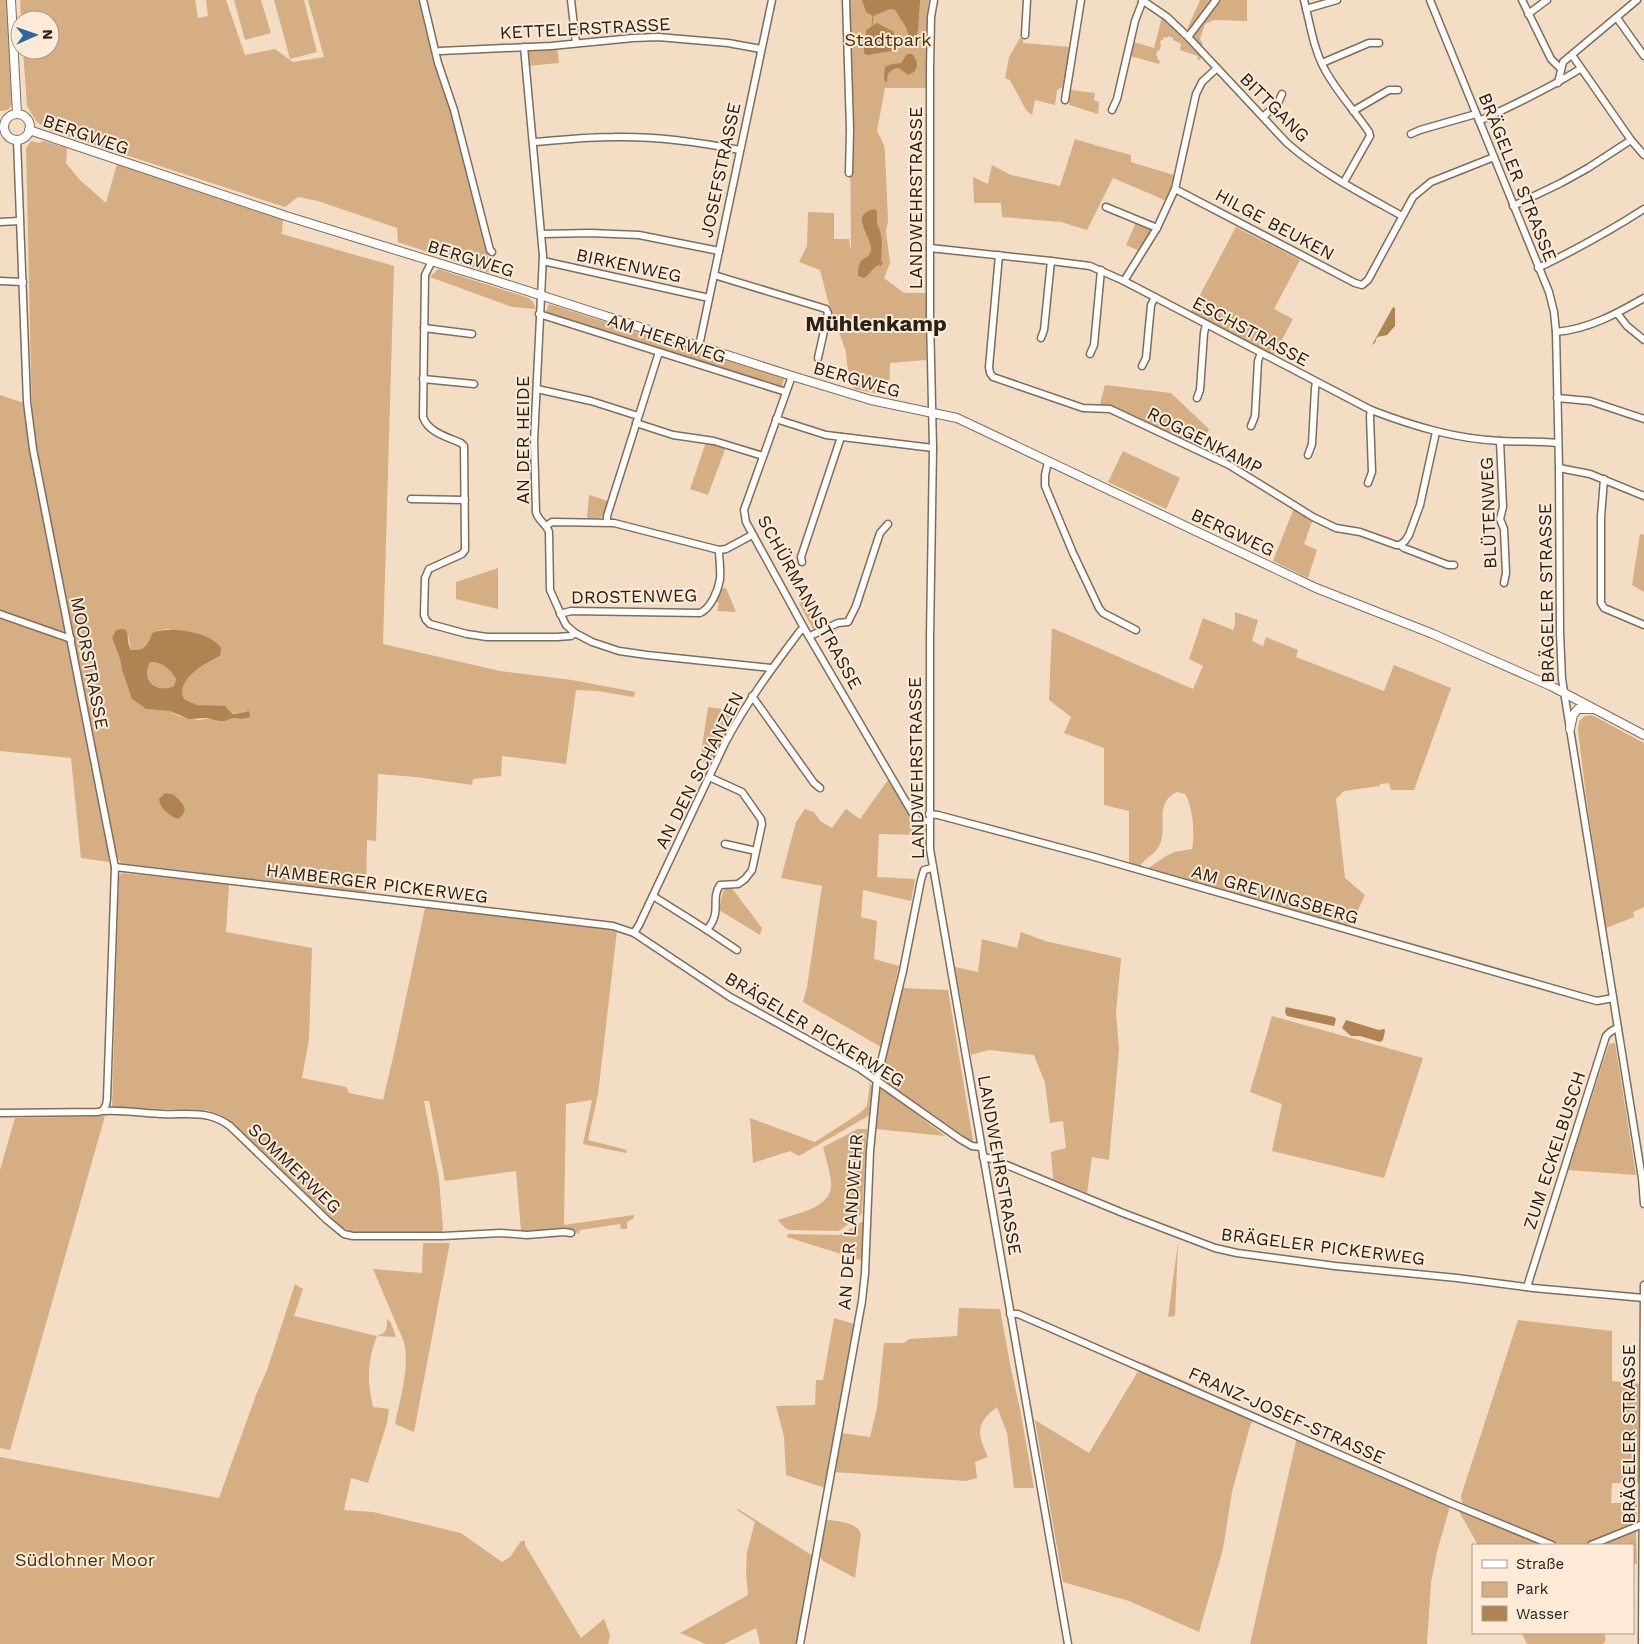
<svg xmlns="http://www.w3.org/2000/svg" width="1644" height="1644" font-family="'Work Sans',sans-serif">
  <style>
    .green { fill: #d5ae84; fill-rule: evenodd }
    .water { fill: #af8452; fill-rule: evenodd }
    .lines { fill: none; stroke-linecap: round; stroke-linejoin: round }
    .stream { stroke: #af8452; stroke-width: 1 }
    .minor-casing { stroke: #816d57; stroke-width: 9 }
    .major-casing { stroke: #816d57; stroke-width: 10 }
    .minor { stroke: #fff; stroke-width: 6 }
    .major { stroke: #fff; stroke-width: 8 }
    .labels { text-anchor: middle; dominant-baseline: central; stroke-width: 4; stroke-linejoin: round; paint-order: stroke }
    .street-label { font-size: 18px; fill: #292118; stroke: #feebd7 }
    .park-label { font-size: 18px; fill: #4d2e04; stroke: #feebd7 }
    .district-label { font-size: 22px; font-weight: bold; fill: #292118; stroke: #feebd7 }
  </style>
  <rect width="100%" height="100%" fill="#f4ddc5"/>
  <g class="green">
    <path d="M0 0H7L12 104 8 110 0 111Z"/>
    <path d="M20 0H195L198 18 208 16 206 0H226L245 55 275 49 293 62 324 57 308 0H419L438 71 453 113 486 241 490 273 398 242 397 228 318 201 298 197 285 207 46 129 36 121 27 106 23 50H50V20H21Z"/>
    <path d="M234 0H261L271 33 245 40Z"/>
    <path d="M274 0H304L317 52 290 59Z"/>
    <path d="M849 0H929L927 17 926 88H885L877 131 884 145 885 152 888 221 886 231 890 263 884 278 904 293H926V360L890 363 889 396 854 389 847 365 846 352 828 301 820 270 799 262 807 246 808 212 834 213V239H849L851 251Z"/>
    <path d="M1200 0H1247V21L1214 20 1205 24 1200 39 1203 44 1199 49 1188 37V27Z"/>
    <path d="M1162 17 1201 57 1200 60 1197 59 1198 56 1180 50 1181 44 1173 40V38L1168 36 1167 38 1164 37 1163 40H1161L1160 44 1161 45 1159 51H1157L1156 56 1158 57 1157 59 1160 61 1159 64 1130 56 1134 42 1154 48Z"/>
    <path d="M1020 38H1023V43L1071 47 1065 86 1057 90 1055 105 1035 100 1032 115 1026 110 1010 80 1005 78 1009 57Z"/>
    <path d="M557 45 559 63 526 66 524 47Z"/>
    <path d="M1071 90 1095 93 1094 100 1099 102 1098 114 1069 105Z"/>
    <path d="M1075 139 1098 146 1131 155V162L1177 176 1169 202 1113 178 1087 230 1061 222 1002 217 1001 203H974L973 177 988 184 992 165 1011 175 1060 186Z"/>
    <path d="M31 141 39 143 43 141 67 148 66 163 80 180 106 203 117 164 283 217 282 234 394 266 383 644 500 671 572 680 636 692 633 697 598 691 576 690 566 764 502 756 501 776 473 779 472 785 416 777 378 774 376 841 367 840 366 893 121 863 116 855 36 449 32 419 26 148ZM167 629C185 632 198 633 215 641L220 656C205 665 175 678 184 699L197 705 228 708C232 715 239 716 245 711L241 719 233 718 225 721H219L212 718 199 720 179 716 170 711 146 709 132 699 122 670 120 659 112 638 128 635 131 650C146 651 151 641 159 630ZM165 793 173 794C183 803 187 804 181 817L160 799Z"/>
    <path d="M1136 222 1150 229 1151 233 1139 251 1126 245Z"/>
    <path d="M1236 227 1300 260 1274 309 1293 319 1274 355 1191 312Z"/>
    <path d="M438 269 529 298 533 302 536 309 512 307 430 277Z"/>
    <path d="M549 304 784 378 782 387 546 312Z"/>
    <path d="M1105 385 1171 393 1209 429 1199 451 1110 409 1099 408Z"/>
    <path d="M0 395 24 403 30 450 110 856 109 862 81 858 71 758 0 751Z"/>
    <path d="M706 442 726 447 708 495 690 489Z"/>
    <path d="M1123 451 1180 478 1166 509 1108 482Z"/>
    <path d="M589 495 608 501 603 516 599 518H587Z"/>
    <path d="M1294 508 1313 519 1304 544 1317 550 1308 578 1273 561Z"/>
    <path d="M1640 534 1644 535V592L1632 585Z"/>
    <path d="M498 568V609L456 599V582Z"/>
    <path d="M726 588 736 612 717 611 719 603 716 602 721 589Z"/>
    <path d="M813 596 828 624 814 631 799 603Z"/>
    <path d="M1235 612 1258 620 1252 641 1263 646 1266 637 1298 650 1296 657 1384 691 1394 665 1451 688 1414 790H1391L1389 783 1380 784V786L1344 791 1336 799 1345 878 1365 895 1350 927 1147 869 1166 856 1175 852 1192 849C1195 834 1193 806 1185 794L1177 792C1153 804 1168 826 1160 844 1156 855 1144 857 1140 867L1129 863V811L1104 805V748L1064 733 1071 717 1049 700 1052 628 1193 689 1203 666 1189 659 1203 618 1233 630 1235 625Z"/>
    <path d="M150 662C162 661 171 670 176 679L174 686C155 694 141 680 150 662Z"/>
    <path d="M708 707 736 711 710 767 700 760Z"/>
    <path d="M1592 715 1644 743V907L1633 912 1634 917 1606 928 1586 796 1578 730 1579 721 1585 716Z"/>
    <path d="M888 780 921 835 879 834 877 877 915 879 911 901 863 890 861 917 877 921 874 959 899 966 881 1047 803 1002 807 987 822 886 781 878 796 822 805 809 814 812 820 821 832 828 846 809 860 819Z"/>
    <path d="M122 873 229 884 226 932 312 948 309 1039 302 1078 346 1087 349 1093 383 1100 395 1049 425 908 488 913 617 931 598 1094 588 1140 627 1150 626 1153 583 1144 592 1100 566 1104 564 1225 634 1215V1218L627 1222V1229H621L620 1224 580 1230 579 1234 569 1229 542 1231H521L516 1171 445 1181 429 1101H424L439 1179 443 1228 442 1232H358L350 1231 340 1226 223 1116 207 1110 112 1108 119 876Z"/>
    <path d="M727 887H731L762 928 760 935 719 910 723 892Z"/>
    <path d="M1021 932 1045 941 1121 958 1116 1013 1119 1049 1109 1160 1092 1157 1087 1193 1053 1179 1051 1152 1066 1148 1063 1121 1050 1123 1045 1083 1034 1055 989 1050 971 1055 955 967 978 972 982 939 1017 948Z"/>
    <path d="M901 988 948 990 973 1140H970L883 1080 881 1073Z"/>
    <path d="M1272 1016 1423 1058 1384 1178 1272 1151 1282 1104 1250 1092Z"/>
    <path d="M1615 1043 1636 1175 1568 1170 1609 1044Z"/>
    <path d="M870 1083 873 1087 872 1110 870 1115 799 1156 790 1151 753 1163 750 1118 815 1142 860 1113 867 1106Z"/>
    <path d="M884 1089 945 1136 875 1129 879 1090Z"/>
    <path d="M105 1116 10 1450 0 1448V1170L15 1118Z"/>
    <path d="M858 1129H867L862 1214 839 1231 790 1230 785 1228 778 1220C797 1213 834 1208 831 1182 830 1171 826 1159 823 1147Z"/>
    <path d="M865 1220 863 1261 787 1237 788 1234 840 1235Z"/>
    <path d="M451 1242H450L414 1432 395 1424C400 1398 410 1369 404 1342L373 1269 422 1273 423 1243Z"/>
    <path d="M1178 1242 1175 1316 1168 1317Z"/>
    <path d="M295 1284 303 1289 294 1316 377 1336C387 1333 387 1329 387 1319L391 1323 396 1337 377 1336C367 1362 367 1380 373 1407L389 1409 387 1423 368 1483 351 1478 344 1510 373 1512 461 1533 502 1562 510 1557 521 1541H525V1545L581 1638 604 1619 610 1635 608 1644H0V1457L219 1498 256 1395 267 1370Z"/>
    <path d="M959 1308 1000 1309 1011 1369 1020 1409 1034 1488H1014L1007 1433 997 1407C975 1424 977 1433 988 1457L975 1462 977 1478 966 1481 834 1472 841 1433 870 1437 877 1408 884 1343H904L909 1339 957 1336Z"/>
    <path d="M834 1318 854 1324 825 1488 786 1475 784 1437 776 1406 815 1405 816 1380H823Z"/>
    <path d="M1518 1320 1612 1331V1381L1640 1384 1639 1483H1612L1611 1503H1637V1522L1583 1545H1562L1462 1503 1461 1496Z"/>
    <path d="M1143 1363 1189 1383 1255 1416 1250 1426 1232 1492 1223 1549 1199 1632 1129 1601 1063 1582 1035 1420 1089 1453Z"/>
    <path d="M1297 1437 1450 1506 1437 1552 1431 1583 1427 1644H1250Z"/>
    <path d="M1457 1508 1544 1545H1478Z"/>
    <path d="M738 1509 813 1556 797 1644H760L756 1628 724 1644H706L680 1633 748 1595 746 1572 747 1552 755 1522 737 1510Z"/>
    <path d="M825 1519C837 1522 856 1521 861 1534L855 1578 823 1561 819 1555Z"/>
    <path d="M1636 1531 1637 1564H1633V1545H1599Z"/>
    <path d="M1522 1633H1604L1606 1640 1603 1644H1527Z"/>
  </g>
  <g class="water">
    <path d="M862 0H920L918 31 915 40 913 41 909 38 906 27 895 10 890 9 873 16 866 12Z"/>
    <path d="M877 23 894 32 891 51 867 55 864 53C863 45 867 38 866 30Z"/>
    <path d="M907 54H912C919 61 919 72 908 75L899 68C890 69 887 73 887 82H885L884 78 885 67 892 64 901 63Z"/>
    <path d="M874 209 877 211V224L880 230 882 241 881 261 883 263 881 266 879 265C872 268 870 274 864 278L858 276C858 271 858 264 862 260 866 257 871 256 871 249 872 236 848 215 874 209Z"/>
    <path d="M1393 307 1395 308V326L1387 335 1377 337 1375 343 1372 345Z"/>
    <path d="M121 629 126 630C129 637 127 644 131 650 144 651 149 645 152 633 168 625 212 632 221 648L220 656C205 664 175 679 184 699L197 705 225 706 233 714H237L249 711 250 717 241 719 233 718 225 721H219L207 718 189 719 170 711 146 709 132 699 122 670 120 659 112 638 116 630ZM150 662C162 661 171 670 176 679L174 686C155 694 141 680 150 662Z"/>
    <path d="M165 793 173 794C182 802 191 810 178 819 170 816 159 808 159 799Z"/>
    <path d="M1286 1007 1334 1017 1336 1019 1334 1026 1287 1016 1285 1012Z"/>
    <path d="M1346 1020 1379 1030 1384 1029 1385 1031 1383 1040 1380 1042 1360 1036H1351L1342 1028Z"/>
  </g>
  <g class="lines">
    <path class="stream" d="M872 25 873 16"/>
    <defs>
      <g id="minor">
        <path d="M423 0 438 63 454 110 490 250 492 252"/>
        <path d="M571 0 576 43"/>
        <path d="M846 0 850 129 849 173"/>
        <path d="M934 0 931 17 930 69V317L933 448 930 638V849L1068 1644"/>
        <path d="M1142 0 1167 17 1188 37 1287 143C1321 173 1363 194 1402 216"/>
        <path d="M1304 0C1310 23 1313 47 1324 68 1336 91 1354 110 1369 132L1370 136 1344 182"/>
        <path d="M1430 0 1549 292 1554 312 1556 332 1559 468 1560 633 1562 679 1642 1178 1644 1204"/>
        <path d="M1522 0 1551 59 1561 69"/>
        <path d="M1306 9 1337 0"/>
        <path d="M1528 14 1547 0"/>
        <path d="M1617 18 1644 56"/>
        <path d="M1025 35 1027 0"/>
        <path d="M1188 37 1216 0"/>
        <path d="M524 47 543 256 534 441 536 512C538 521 546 523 549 532L550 590 563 619 566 625 575 633 592 642 619 651 647 655 771 668"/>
        <path d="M440 51 551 46 633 38 658 37 728 43 761 49"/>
        <path d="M1572 55 1631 140 1644 155"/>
        <path d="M1322 63 1369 43H1379"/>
        <path d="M1558 83 1563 62 1637 0"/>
        <path d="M1065 100 1081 0"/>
        <path d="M1112 110 1117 99 1135 21 1143 0"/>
        <path d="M1353 111 1389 90H1398"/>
        <path d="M1263 117 1278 103 1282 94"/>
        <path d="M1479 121C1514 105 1548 89 1580 69"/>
        <path d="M1411 134 1420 130 1476 114"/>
        <path d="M17 140 27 402 33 449 115 867 107 1099 106 1105 103 1110"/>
        <path d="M534 142C560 140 587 137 614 137 656 136 699 142 740 150"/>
        <path d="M1175 189 1355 283 1362 285 1368 280 1413 197 1431 182 1494 157"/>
        <path d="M1513 206 1561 183 1588 168 1631 140"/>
        <path d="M1106 207 1157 228"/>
        <path d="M0 222 20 221"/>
        <path d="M542 234 590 233 639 235 719 251"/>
        <path d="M930 248 1051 261 1090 266 1124 281 1371 410C1413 426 1455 439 1501 441 1520 442 1539 441 1558 443"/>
        <path d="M999 255 989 367 990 373 993 377 1083 408 1110 409 1229 465 1313 517 1336 528 1360 532 1396 545H1400L1405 541 1409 535 1420 505 1436 432"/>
        <path d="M432 261 425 275 423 417C428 432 447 437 461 443L464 446 465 546V550L462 554 429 569 425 578 424 615 426 620 430 624 467 634 487 637H557L571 636 575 633"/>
        <path d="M543 261 709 298"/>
        <path d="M1538 268C1575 250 1610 231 1644 209"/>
        <path d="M714 275 826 309 828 313 818 358"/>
        <path d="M0 281 23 282"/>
        <path d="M1124 281 1157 228 1175 189 1196 94 1202 82 1216 69"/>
        <path d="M1617 313 1627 326 1644 340"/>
        <path d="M539 314 786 392"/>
        <path d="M424 328 472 334"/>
        <path d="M1556 332C1589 329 1616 314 1644 298"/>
        <path d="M1041 338 1044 330 1051 261"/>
        <path d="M699 346 772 0"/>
        <path d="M1090 354 1094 345 1101 270"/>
        <path d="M1142 366 1146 358 1151 305 1155 297"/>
        <path d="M792 376 744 510 746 522 804 628 913 814 918 821H929"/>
        <path d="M423 379 474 384"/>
        <path d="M537 389 591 401 638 416"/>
        <path d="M1197 398 1200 390 1204 333 1206 325"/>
        <path d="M1557 398 1590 401 1644 419"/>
        <path d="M776 419 826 435 933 448"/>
        <path d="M636 423 673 435 714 441 763 456"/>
        <path d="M1251 426 1255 416 1258 361 1261 353"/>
        <path d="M1500 441 1503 507 1500 519 1504 529 1506 573 1504 583"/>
        <path d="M1308 455 1312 444 1315 389 1316 382"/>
        <path d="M1048 462 1045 475V486L1073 553 1099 608 1103 613 1136 630"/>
        <path d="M1559 468 1590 474 1644 496"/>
        <path d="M1604 479 1601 517V603L1604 608 1644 625"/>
        <path d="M1368 483 1372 472 1370 416 1371 410"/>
        <path d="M411 499 465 500"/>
        <path d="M607 522V516L659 352"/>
        <path d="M546 526 552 522 614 523 719 550 726 549 752 535"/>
        <path d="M1400 545 1404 548 1448 565H1454"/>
        <path d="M802 562 801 557 841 437"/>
        <path d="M0 614 71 639"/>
        <path d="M560 614 571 611 700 613C711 608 718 591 720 579 721 570 719 559 719 550"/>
        <path d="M810 636 838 623 848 622 856 606 880 533 888 524"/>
        <path d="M752 696 814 783 820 788"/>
        <path d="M929 814 938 815 1091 856 1586 998 1597 1001 1613 998"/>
        <path d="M725 844 756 851"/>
        <path d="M115 867 613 926 634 933 730 997 859 1068 960 1139 972 1146 981 1147"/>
        <path d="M653 896 707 930C711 925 714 920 715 914 717 904 713 895 720 885L738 884 745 879 752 870 762 824 761 819 742 792 709 777"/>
        <path d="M707 930 737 950"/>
        <path d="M634 933 639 925 725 743C746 703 773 667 800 631L804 628"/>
        <path d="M0 1113 98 1112C109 1108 148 1114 163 1114 178 1115 194 1112 209 1116 217 1118 223 1121 230 1126L327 1220 344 1234 353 1236H443L501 1233 527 1235 564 1232 571 1233"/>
        <path d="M983 1157 992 1159 1123 1213 1215 1248 1237 1253 1335 1266 1457 1278 1533 1288 1644 1298"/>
        <path d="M1527 1287 1606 1036 1610 1032 1617 1028"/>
        <path d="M1010 1314H1018L1455 1505 1552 1545"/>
        <path d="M1591 1545 1643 1524"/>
        <path d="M800 1644 862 1301 865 1273 870 1151 877 1079 903 971 921 880 924 870 932 868"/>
        <path d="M1642 1644 1644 1285"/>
      </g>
      <g id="major">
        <path d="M11 0 17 114"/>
        <circle cx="17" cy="127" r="13"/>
        <path d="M29 130 286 216 493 280 792 376 871 400 957 418 1316 588 1433 634 1551 686 1644 735"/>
        <path d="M1570 729 1573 715 1578 709H1594"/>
      </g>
    </defs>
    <use href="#minor" class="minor-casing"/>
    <use href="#major" class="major-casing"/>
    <use href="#minor" class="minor"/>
    <use href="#major" class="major"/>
  </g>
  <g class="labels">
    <g class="street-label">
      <text transform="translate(585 28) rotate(-3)">KETTELERSTRASSE</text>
      <text transform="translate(1275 107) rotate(45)">BITTGANG</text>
      <text transform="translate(86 134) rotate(19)">BERGWEG</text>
      <text transform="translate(720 170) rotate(-78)">JOSEFSTRASSE</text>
      <text transform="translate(1518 177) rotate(68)">BRÄGELER STRASSE</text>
      <text transform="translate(915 198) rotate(-90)">LANDWEHRSTRASSE</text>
      <text transform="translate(1275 224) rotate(28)">HILGE BEUKEN</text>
      <text transform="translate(471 258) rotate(17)">BERGWEG</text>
      <text transform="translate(629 265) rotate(12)">BIRKENWEG</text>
      <text transform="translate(1251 331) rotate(28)">ESCHSTRASSE</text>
      <text transform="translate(667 338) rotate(18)">AM HEERWEG</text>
      <text transform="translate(857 379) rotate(16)">BERGWEG</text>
      <text transform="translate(522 440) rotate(-90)">AN DER HEIDE</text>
      <text transform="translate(1205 440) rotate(27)">ROGGENKAMP</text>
      <text transform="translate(1488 513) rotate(-92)">BLÜTENWEG</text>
      <text transform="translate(1233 532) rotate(25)">BERGWEG</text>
      <text transform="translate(1546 593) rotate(-91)">BRÄGELER STRASSE</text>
      <text transform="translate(634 596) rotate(-1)">DROSTENWEG</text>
      <text transform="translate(810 602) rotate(61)">SCHÜRMANNSTRASSE</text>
      <text transform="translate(90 663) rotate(79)">MOORSTRASSE</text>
      <text transform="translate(916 768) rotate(-91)">LANDWEHRSTRASSE</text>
      <text transform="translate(699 770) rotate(-63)">AN DEN SCHANZEN</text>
      <text transform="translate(377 883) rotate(7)">HAMBERGER PICKERWEG</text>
      <text transform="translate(1275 894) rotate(16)">AM GREVINGSBERG</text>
      <text transform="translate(815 1029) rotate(31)">BRÄGELER PICKERWEG</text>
      <text transform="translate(1554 1150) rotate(-72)">ZUM ECKELBUSCH</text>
      <text transform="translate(1000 1165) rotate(80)">LANDWEHRSTRASSE</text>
      <text transform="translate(295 1168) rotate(44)">SOMMERWEG</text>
      <text transform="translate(850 1222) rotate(-86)">AN DER LANDWEHR</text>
      <text transform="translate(1323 1246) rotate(7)">BRÄGELER PICKERWEG</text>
      <text transform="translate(1287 1415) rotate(24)">FRANZ-JOSEF-STRASSE</text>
      <text transform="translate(1628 1434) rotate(-90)">BRÄGELER STRASSE</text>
    </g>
    <g class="park-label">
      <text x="888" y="39">Stadtpark</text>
      <text x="85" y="1559">Südlohner Moor</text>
    </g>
    <g class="district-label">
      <text x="876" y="323">Mühlenkamp</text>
    </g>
  </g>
  <rect x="1472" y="1544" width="162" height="90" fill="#feebd7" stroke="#a99a8b"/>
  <rect x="1482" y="1560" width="25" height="8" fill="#ffffff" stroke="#a99a8b"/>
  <text x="1516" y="1569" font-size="15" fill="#292118">Straße</text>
  <rect x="1482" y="1582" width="25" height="15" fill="#d5ae84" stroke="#a99a8b"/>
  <text x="1516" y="1594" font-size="15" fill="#292118">Park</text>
  <rect x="1482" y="1606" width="25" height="15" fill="#af8452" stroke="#a99a8b"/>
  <text x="1516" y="1619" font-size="15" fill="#292118">Wasser</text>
  <g transform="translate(35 35) rotate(88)"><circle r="24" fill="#feebd7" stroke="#a99a8b"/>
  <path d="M0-4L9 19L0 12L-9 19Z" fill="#2d69a1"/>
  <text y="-8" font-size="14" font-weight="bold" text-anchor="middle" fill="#292118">N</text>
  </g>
</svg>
